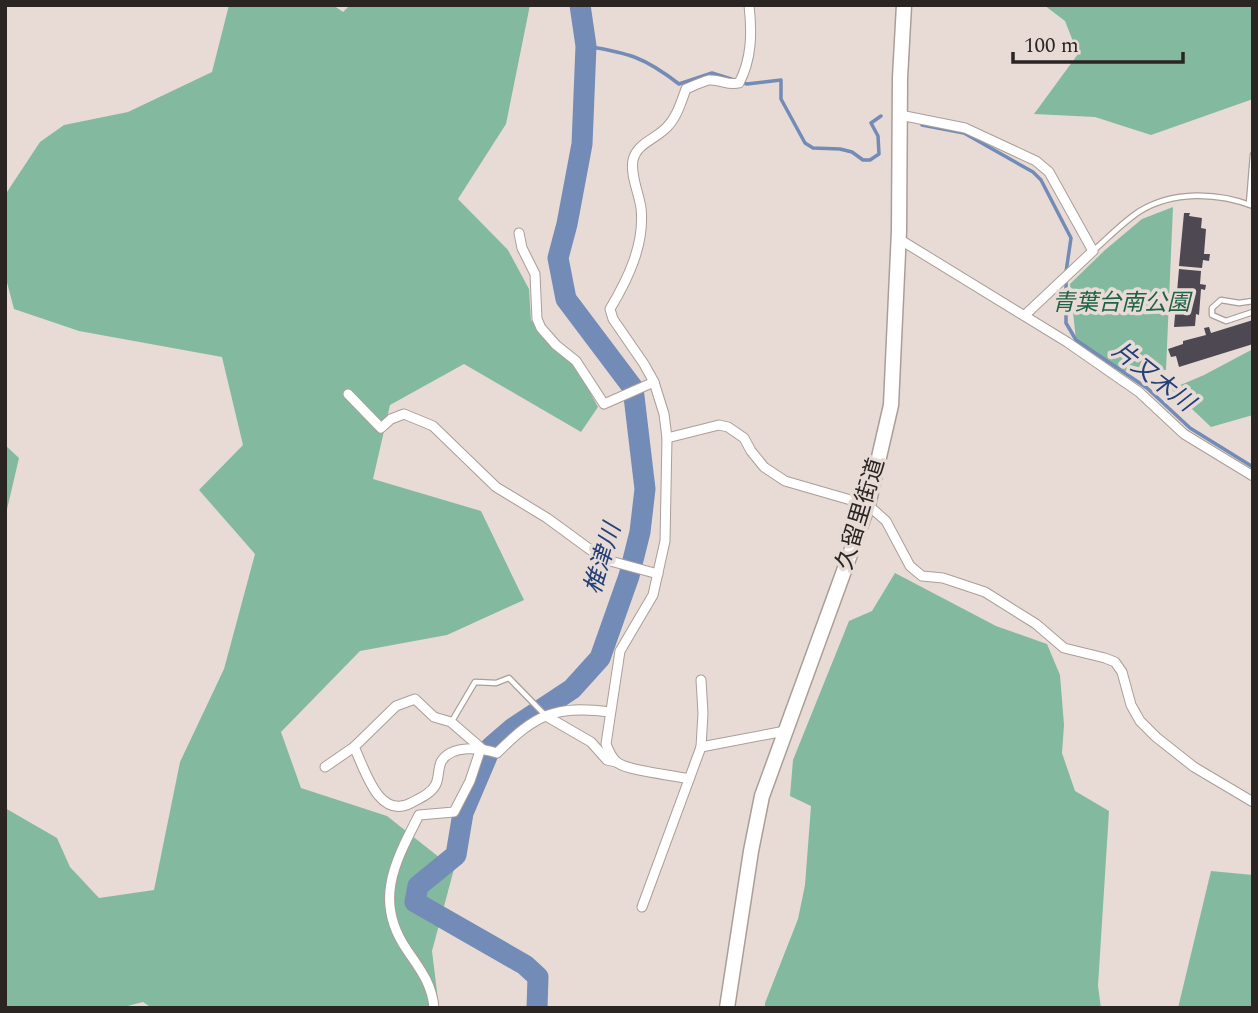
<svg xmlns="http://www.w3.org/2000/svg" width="1258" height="1013" font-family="Spectral,'Noto Sans JP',serif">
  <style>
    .green { fill: #83ba9f }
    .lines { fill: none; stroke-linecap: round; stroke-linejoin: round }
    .stream { stroke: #728bb7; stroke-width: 3.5 }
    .river { stroke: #728bb7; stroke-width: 21 }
    .building { fill: #4d4852 }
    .service-casing { stroke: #aa9e99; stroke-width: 7 }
    .minor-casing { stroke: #aa9e99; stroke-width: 11 }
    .primary-casing { stroke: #aa9e99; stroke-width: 17 }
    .service { stroke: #fff; stroke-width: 4.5 }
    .minor { stroke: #fff; stroke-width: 9 }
    .primary { stroke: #fff; stroke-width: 14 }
    .labels { text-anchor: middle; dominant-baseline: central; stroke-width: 7; stroke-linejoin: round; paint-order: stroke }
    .park-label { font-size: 23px; font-style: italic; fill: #1e6347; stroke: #e8dbd5 }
    .street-label { font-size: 23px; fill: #2a2523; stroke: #e8dbd5 }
    .water-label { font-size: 24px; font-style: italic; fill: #224078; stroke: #e8dbd5 }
  </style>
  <rect width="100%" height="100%" fill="#e8dbd5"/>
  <g class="green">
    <path d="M229 5H333L343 12 350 5H530L506 124 458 199 508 250 529 289 531 320 552 347 577 368 598 407 581 432 464 364 390 405 373 479 481 511 524 600 447 635 360 651 281 732 301 788 387 816 454 869 432 951 439 1008H152L143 1002 120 1008H5V808L57 838 70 867 99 898 154 890 180 762 224 669 255 554 199 490 243 445 222 357 79 331 14 309 5 275V195L40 142 64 125 128 112 212 72Z"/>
    <path d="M1044 5H1253V99L1151 135 1095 117 1034 114 1078 54 1065 21Z"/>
    <path d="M1173 207 1166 370 1120 371 1076 340 1070 284 1105 250 1142 219Z"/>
    <path d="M1253 349V415L1211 427 1171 389 1204 375Z"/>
    <path d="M5 445 19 458 5 518Z"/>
    <path d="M895 573 996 626 1047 644 1060 675 1064 725 1062 753 1075 791 1109 811 1098 986 1101 1008H765V1003L798 919 805 885 811 806 790 796 793 760 849 621 872 611Z"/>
    <path d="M1211 871 1253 875V1008H1178Z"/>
  </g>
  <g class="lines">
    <g class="stream">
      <path d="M586 46C629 53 644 57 679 84L712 73 747 84 781 80V99L805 143 813 148 840 149 852 152 863 160H870L879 154 878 136 871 123 881 116"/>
      <path d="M922 125 964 133 1033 172 1041 180 1071 238 1066 272"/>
      <path d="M1066 280V323L1076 340 1147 388 1190 428 1253 467"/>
    </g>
    <path class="river" d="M537 1008 538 977 525 965 415 902 418 886 456 855 463 813 491 747 513 728 572 689 600 658 629 576 640 532 645 489 633 388 566 299 558 258 567 224 582 144 586 46 580 5"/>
  </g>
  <g class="building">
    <path d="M1184 213H1190L1189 216 1202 218 1201 228 1206 229 1204 254H1210L1209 261 1203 260 1202 268 1179 266Z"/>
    <path d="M1179 269 1201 271 1200 284 1206 285 1205 290 1201 289 1199 315 1196 314 1195 326 1174 327Z"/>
    <path d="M1253 320V344L1179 367 1176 356 1171 357 1168 349 1183 344V341L1206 335 1204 328 1209 327 1211 333Z"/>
  </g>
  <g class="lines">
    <defs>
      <g id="service">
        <path d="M1249 204 1253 155"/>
        <path d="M1093 251C1108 238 1123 222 1140 211 1173 191 1217 192 1253 206"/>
        <path d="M1253 301 1239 303 1221 300 1212 308V315L1226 321 1253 312"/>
        <path d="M452 721 475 682 496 683 509 678 546 716"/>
      </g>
      <g id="minor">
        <path d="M900 115 965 128 1036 161 1049 172 1093 251 1025 315"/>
        <path d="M519 233 522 248 535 274 537 319 541 328 556 345 576 361 604 404 654 382"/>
        <path d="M899 239 1067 342 1139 392 1184 434 1253 476"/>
        <path d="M348 394 381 428 391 419 404 414 433 426 496 487 547 518 603 559 658 574"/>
        <path d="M667 438 719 425 728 427 744 438 751 451 764 467 785 481 868 505 886 521 910 566 922 576 943 578 985 592 1036 624 1064 648 1105 658 1115 662 1122 672 1131 705 1140 721 1156 737 1194 767 1253 802"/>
        <path d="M546 716 591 742 607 760 616 762"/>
        <path d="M354 747C365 769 378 820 411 803 420 798 431 794 436 784 439 777 438 769 441 762 451 744 481 748 497 753 536 714 555 705 610 712"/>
        <path d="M701 747 785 731"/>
        <path d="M325 767 354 747 396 706 415 699 434 717 451 722 481 748 470 781 454 812 419 815C395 862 373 901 407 950 420 969 432 984 434 1008"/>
        <path d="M689 779C673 775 629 771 618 763 611 758 609 751 606 744L620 651 653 595 665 541 667 438 664 414 654 382 644 364 613 319 610 309C628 279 645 244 641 208 639 193 630 175 633 160 637 143 656 139 667 127 677 117 681 102 686 89 693 86 701 82 709 80 720 79 728 86 739 83 752 59 752 32 749 5"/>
        <path d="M642 907 701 747 703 713 701 680"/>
      </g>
      <path id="primary" d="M727 1008 751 851 762 796 868 505 891 405 899 231 900 78 904 5"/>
    </defs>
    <use href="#service" class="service-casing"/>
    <use href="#minor" class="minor-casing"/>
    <use href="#primary" class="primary-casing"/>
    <use href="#service" class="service"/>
    <use href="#minor" class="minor"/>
    <use href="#primary" class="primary"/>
  </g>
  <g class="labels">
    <g class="park-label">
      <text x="1121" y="303">青葉台南公園</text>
    </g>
    <g class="street-label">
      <text transform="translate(861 514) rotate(-73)">久留里街道</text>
    </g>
    <g class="water-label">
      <text transform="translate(1153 377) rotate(38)">片又木川</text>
      <text transform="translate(603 559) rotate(-73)">椎津川</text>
    </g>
  </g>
  <rect width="1258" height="1013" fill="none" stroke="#2a2523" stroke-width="14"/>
  <path d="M1013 52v10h170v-10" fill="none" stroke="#2a2523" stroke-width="3.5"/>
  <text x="1024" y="52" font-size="21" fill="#2a2523" stroke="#e8dbd5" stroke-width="5" paint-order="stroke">100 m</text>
</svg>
